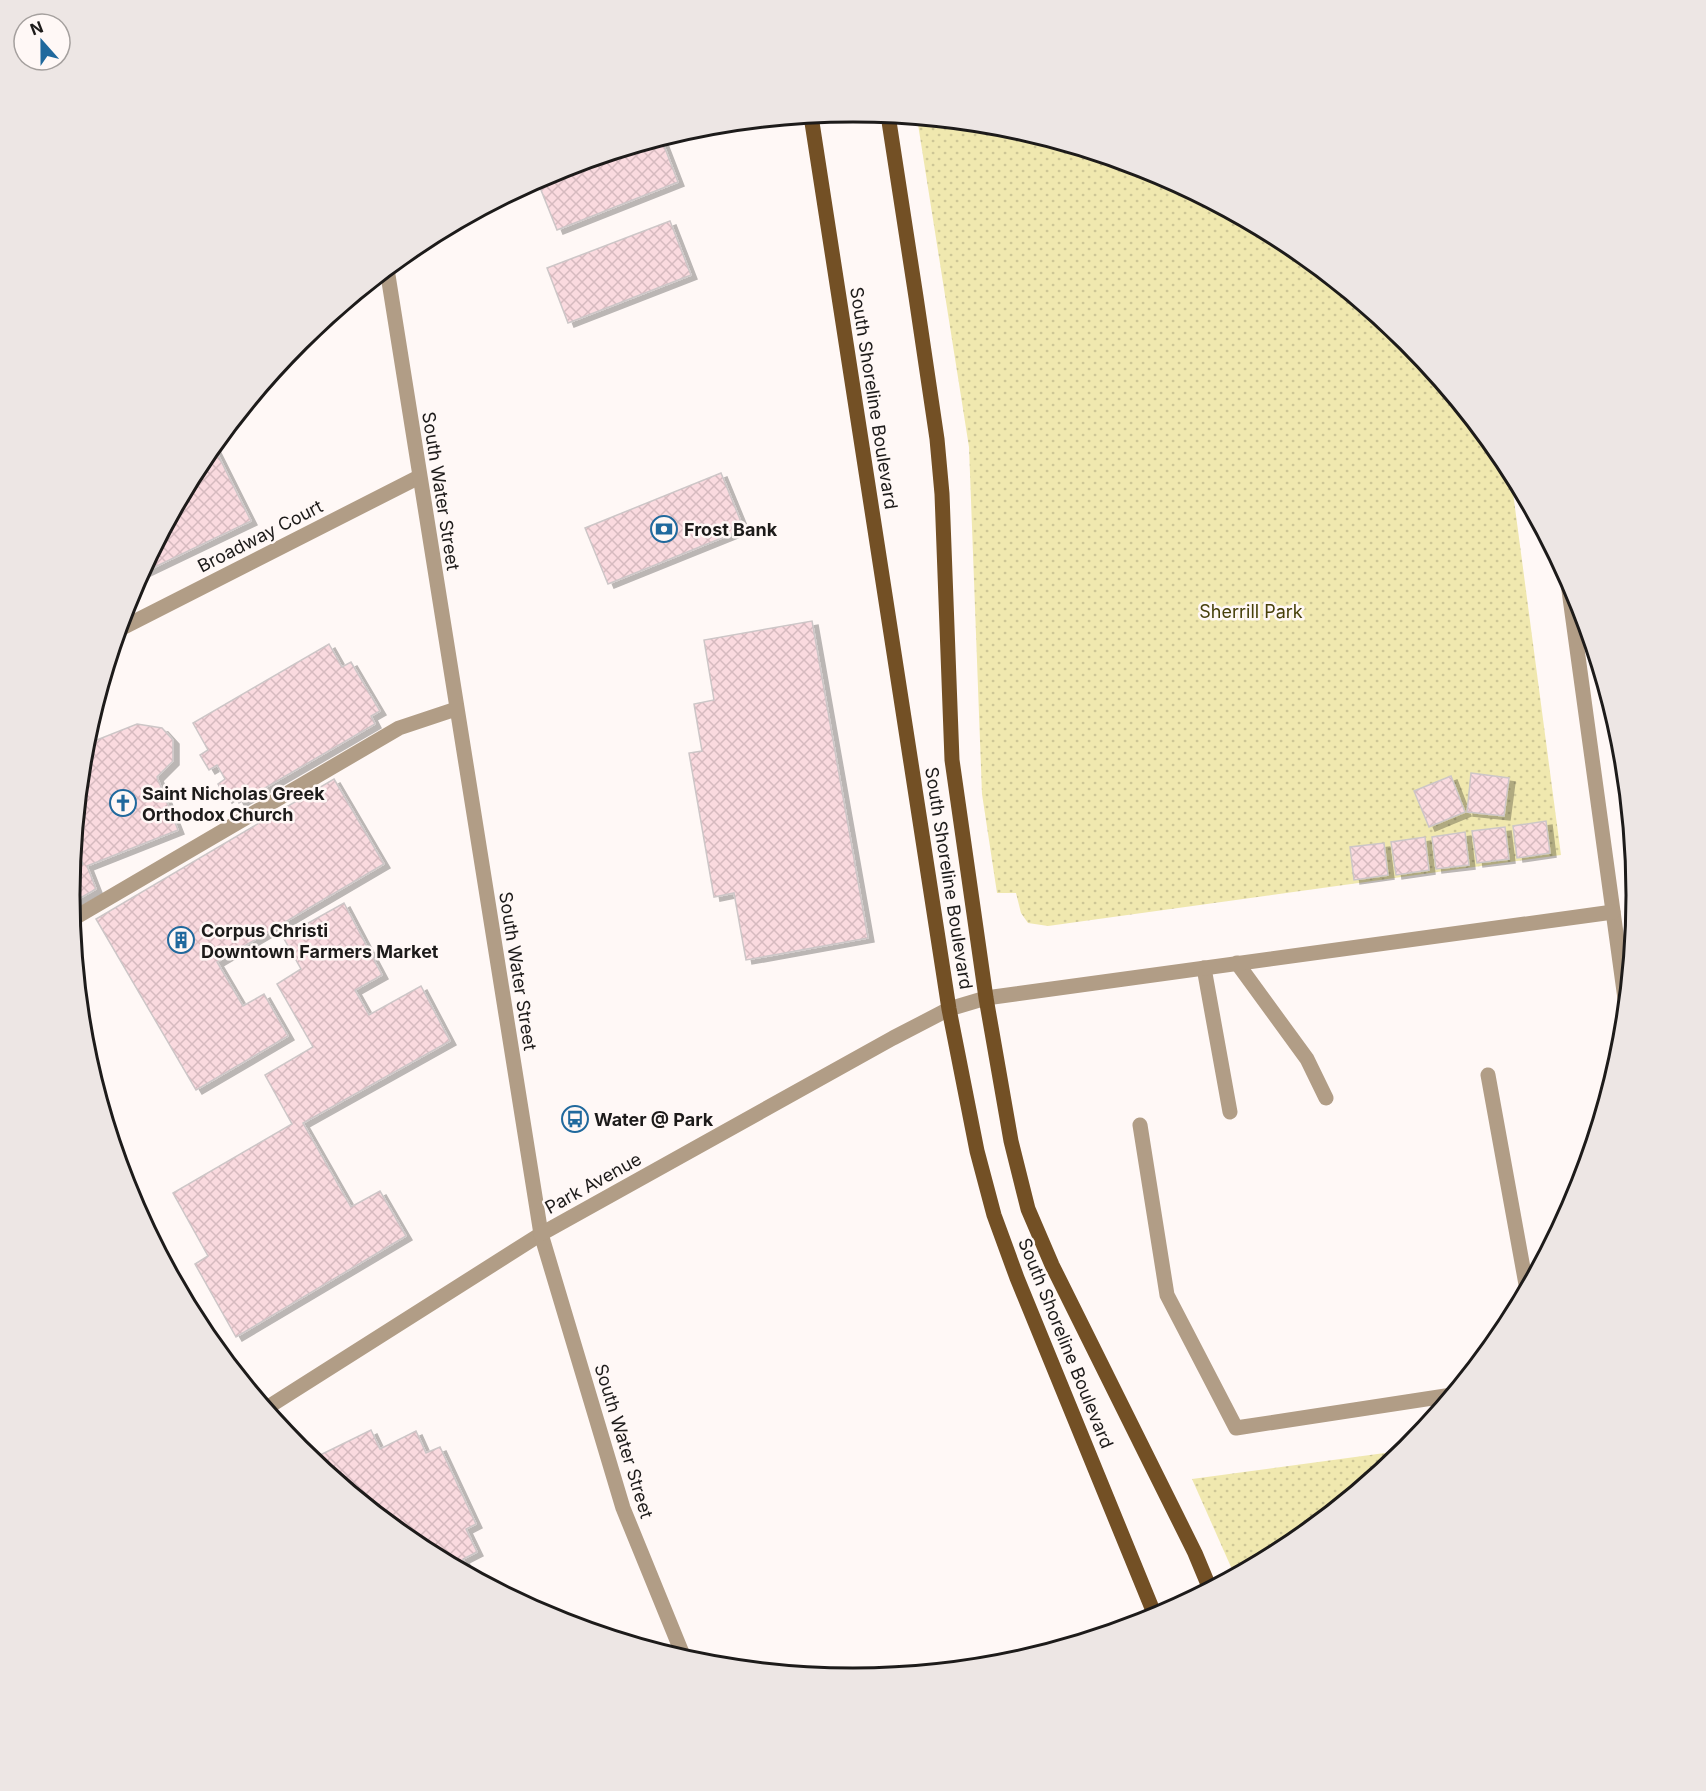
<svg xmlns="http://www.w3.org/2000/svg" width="1706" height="1791" font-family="Inter,sans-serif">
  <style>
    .park { fill: url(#park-dots) }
    .building { fill: url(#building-cross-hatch); stroke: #cdc6c7; stroke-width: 1.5; filter: url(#shadow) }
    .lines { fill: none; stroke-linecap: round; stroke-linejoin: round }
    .service { stroke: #b19d86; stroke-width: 15 }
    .minor { stroke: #b19d86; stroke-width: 15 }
    .tertiary { stroke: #b19d86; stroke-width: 15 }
    .primary { stroke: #735025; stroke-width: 15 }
    .labels { text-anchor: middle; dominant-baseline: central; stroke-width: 5; stroke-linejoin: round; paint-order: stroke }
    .street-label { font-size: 18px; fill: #1d1b1a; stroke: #fff8f6 }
    .poi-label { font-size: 18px; font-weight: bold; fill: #1d1b1a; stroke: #fff8f6; text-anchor: start }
    .park-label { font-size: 18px; fill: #47400a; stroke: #fff8f6 }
    .rim { fill: none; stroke: #1d1b1a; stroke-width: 3 }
  </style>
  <defs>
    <pattern id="park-dots" width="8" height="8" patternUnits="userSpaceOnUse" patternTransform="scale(1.5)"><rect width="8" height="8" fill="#f0e8af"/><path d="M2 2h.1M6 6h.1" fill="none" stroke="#cdc696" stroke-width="1.8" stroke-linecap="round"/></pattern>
    <pattern id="building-cross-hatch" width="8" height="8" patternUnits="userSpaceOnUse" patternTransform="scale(1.5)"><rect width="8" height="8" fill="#fadadf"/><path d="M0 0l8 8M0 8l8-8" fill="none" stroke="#d6babf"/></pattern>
    <filter id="shadow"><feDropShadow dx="6" dy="4" stdDeviation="0" flood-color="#0004"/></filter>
  </defs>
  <rect width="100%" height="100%" fill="#fff8f6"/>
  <g class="park">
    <path d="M917 118 1006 127 1153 171 1289 244 1408 341 1505 460 1510 470 1561 855 1048 926 1028 923 1021 913 1016 893H997L982 794 969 447Z"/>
    <path d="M1407 1450 1288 1548 1235 1576 1192 1479Z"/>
  </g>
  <g class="building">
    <path d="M661 138 678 182 557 230 537 180 553 171Z"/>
    <path d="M670 221 691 275 568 323 547 268Z"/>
    <path d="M213 445 251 521 140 574 201 460Z"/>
    <path d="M721 473 744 529 608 584 585 528Z"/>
    <path d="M812 621 868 938 746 960 734 893 714 897 689 753 702 751 694 704 714 700 704 640Z"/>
    <path d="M329 644 342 667 351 662 380 711 371 716 375 724 239 803 234 793 226 799 218 784 225 779 217 765 209 770 200 755 208 750 193 723Z"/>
    <path d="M137 724 162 728 173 740V761L157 777 178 830 87 866 96 889 70 904 72 868 83 864 74 841 84 745Z"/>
    <path d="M1471 773 1509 778 1504 816 1467 812Z"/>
    <path d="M1451 776 1465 812 1429 827 1414 791Z"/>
    <path d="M334 779 384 864 217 962 243 1006 264 994 288 1036 196 1090 96 919Z"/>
    <path d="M1546 821 1550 853 1517 858 1513 826Z"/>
    <path d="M1505 827 1509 859 1477 863 1472 831Z"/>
    <path d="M1465 832 1469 865 1436 869 1432 837Z"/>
    <path d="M1425 837 1429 870 1396 875 1391 842Z"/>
    <path d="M1384 843 1388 875 1354 880 1350 847Z"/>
    <path d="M344 903 382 975 355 990 369 1015 421 986 450 1041 303 1123 351 1207 380 1191 406 1236 236 1337 195 1264 208 1256 173 1193 292 1124 265 1075 313 1047 277 984 301 969 283 937Z"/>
    <path d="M371 1430 380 1449 416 1431 426 1453 440 1447 476 1524 466 1529 477 1552 463 1559 471 1576 417 1547 310 1460Z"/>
  </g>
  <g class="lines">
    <g class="service">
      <path d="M1567 576 1626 1006"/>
      <path d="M71 920 399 728 456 709"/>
      <path d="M1237 963 1307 1059 1326 1098"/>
      <path d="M1204 968 1230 1112"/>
      <path d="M986 998 1613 912"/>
      <path d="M1488 1075 1527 1290"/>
      <path d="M1140 1125 1167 1295 1236 1428 1452 1395"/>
    </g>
    <g class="minor">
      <path d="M118 630 419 477"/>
      <path d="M949 1009 986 998"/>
      <path d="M265 1409 541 1234"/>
    </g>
    <g class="tertiary">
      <path d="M387 269 541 1234 623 1508 685 1660"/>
      <path d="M541 1234 893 1038 949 1009"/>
    </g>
    <g class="primary">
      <path d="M888 115 916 297 937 439 942 494 952 760 986 998 1011 1141 1028 1209 1052 1265 1195 1553 1210 1589"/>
      <path d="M811 116 949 1009 977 1151 994 1215 1017 1278 1156 1618"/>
    </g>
  </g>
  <defs>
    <symbol id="bank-ring" viewBox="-11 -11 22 22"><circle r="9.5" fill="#fff8f6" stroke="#20699d" stroke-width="1.5"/><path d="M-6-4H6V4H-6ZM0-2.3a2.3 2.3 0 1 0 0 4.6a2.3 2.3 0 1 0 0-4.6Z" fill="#20699d"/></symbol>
    <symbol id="church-ring" viewBox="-11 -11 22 22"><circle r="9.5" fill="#fff8f6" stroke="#20699d" stroke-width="1.5"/><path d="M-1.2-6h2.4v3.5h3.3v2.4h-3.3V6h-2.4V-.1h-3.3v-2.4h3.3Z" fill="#20699d"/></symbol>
    <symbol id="building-ring" viewBox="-11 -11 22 22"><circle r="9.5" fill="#fff8f6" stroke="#20699d" stroke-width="1.5"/><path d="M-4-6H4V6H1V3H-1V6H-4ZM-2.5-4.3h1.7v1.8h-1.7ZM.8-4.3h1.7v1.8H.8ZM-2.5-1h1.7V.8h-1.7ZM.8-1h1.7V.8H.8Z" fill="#20699d"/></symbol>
    <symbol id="bus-ring" viewBox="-11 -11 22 22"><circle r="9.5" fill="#fff8f6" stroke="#20699d" stroke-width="1.5"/><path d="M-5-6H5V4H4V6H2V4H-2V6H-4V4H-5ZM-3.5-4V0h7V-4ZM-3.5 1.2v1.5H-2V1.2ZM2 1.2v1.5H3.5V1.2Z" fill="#20699d"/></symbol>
  </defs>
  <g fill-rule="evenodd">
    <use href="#bank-ring" x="649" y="514" width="30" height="30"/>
    <use href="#church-ring" x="108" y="788" width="30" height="30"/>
    <use href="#building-ring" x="166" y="925" width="30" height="30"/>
    <use href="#bus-ring" x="560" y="1104" width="30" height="30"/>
  </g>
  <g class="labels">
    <g class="street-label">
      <text transform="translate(874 398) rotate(81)">South Shoreline Boulevard</text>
      <text transform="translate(441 491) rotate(81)">South Water Street</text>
      <text transform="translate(260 536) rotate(-27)">Broadway Court</text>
      <text transform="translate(949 878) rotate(81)">South Shoreline Boulevard</text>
      <text transform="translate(518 971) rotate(81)">South Water Street</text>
      <text transform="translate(593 1183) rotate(-29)">Park Avenue</text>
      <text transform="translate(1066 1343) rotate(68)">South Shoreline Boulevard</text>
      <text transform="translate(624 1441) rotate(73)">South Water Street</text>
    </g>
    <g class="poi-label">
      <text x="684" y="529">Frost Bank</text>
      <text x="142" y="793">Saint Nicholas Greek<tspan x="142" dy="21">Orthodox Church</tspan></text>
      <text x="201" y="930">Corpus Christi<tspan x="201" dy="21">Downtown Farmers Market</tspan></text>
      <text x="594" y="1119">Water @ Park</text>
    </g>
    <g class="park-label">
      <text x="1251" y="611">Sherrill Park</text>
    </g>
  </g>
  <path d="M0 0H1706V1791H0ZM80 895a773 773 0 1 1 1546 0a773 773 0 1 1-1546 0Z" fill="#ede6e4" fill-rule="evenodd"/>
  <path class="rim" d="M80 895a773 773 0 1 1 1546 0a773 773 0 1 1-1546 0Z"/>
  <g transform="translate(42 42) rotate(339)"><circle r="28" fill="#fff8f6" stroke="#a5a09e" stroke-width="1.5"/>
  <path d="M0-4.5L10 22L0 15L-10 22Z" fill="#20699d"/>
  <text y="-9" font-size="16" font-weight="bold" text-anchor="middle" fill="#1d1b1a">N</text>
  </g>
</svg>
